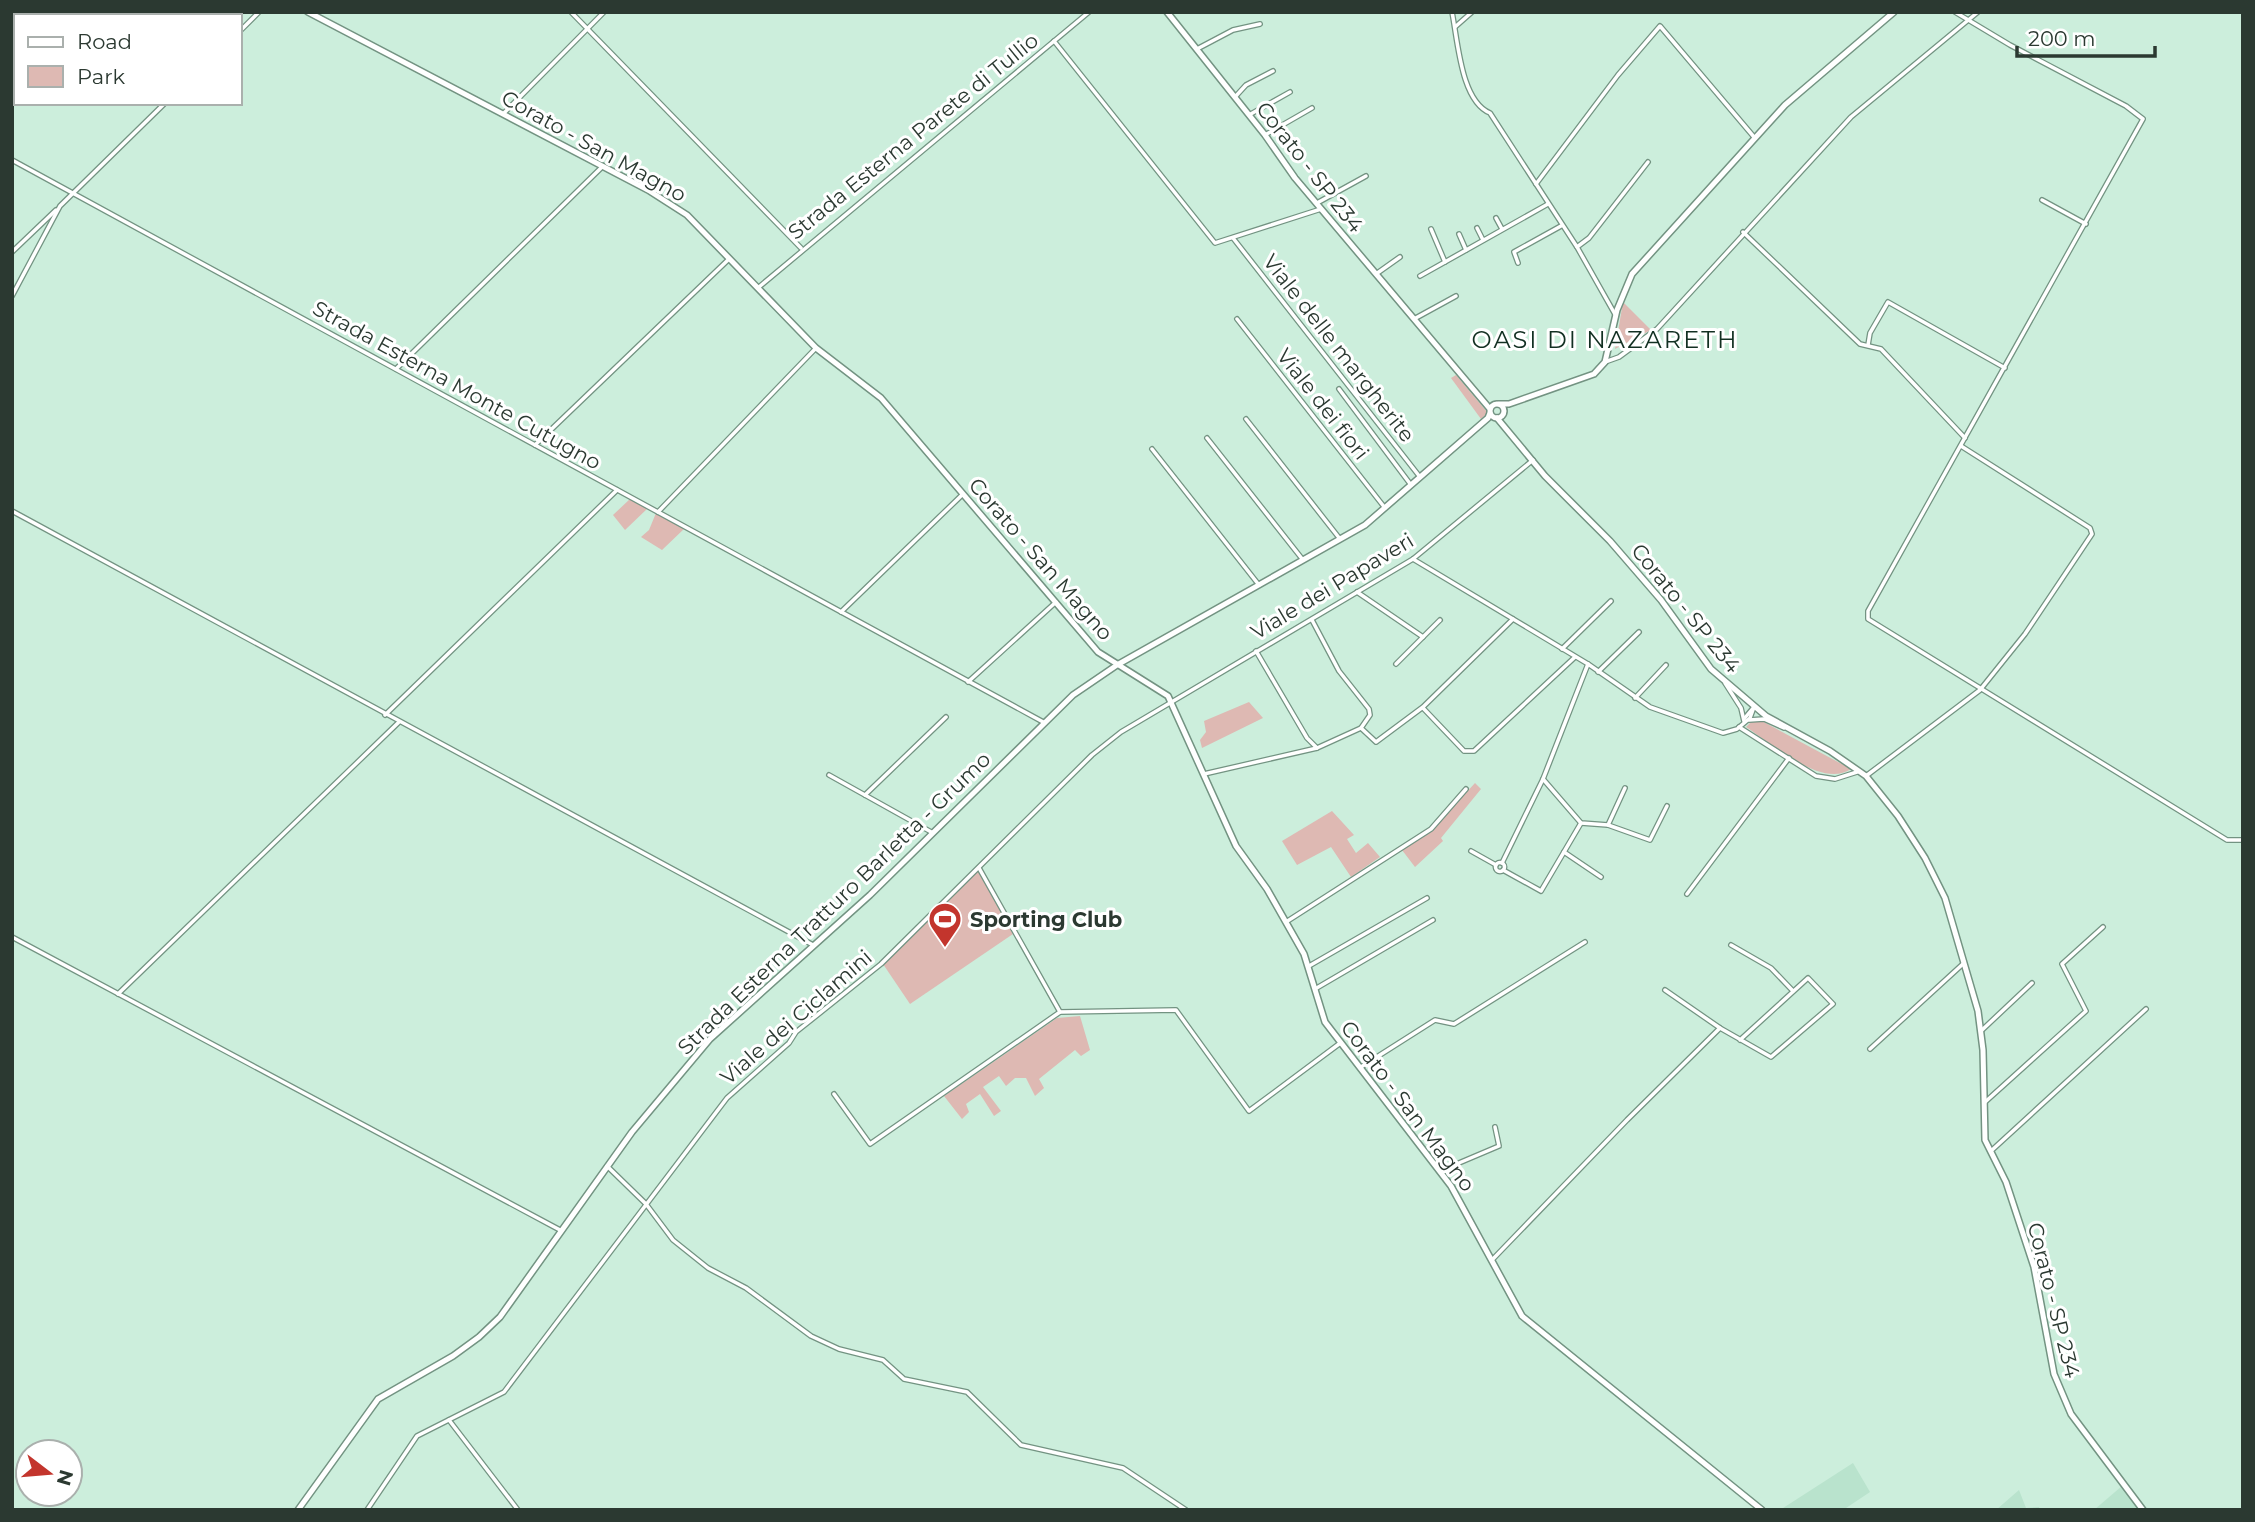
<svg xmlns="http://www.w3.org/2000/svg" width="2255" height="1522" font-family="Montserrat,sans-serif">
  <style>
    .built { fill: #b9e3cd }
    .green { fill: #deb9b3 }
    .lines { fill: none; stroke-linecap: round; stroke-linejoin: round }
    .minor-casing { stroke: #739382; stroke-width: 6 }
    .tertiary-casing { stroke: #739382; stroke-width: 8 }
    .secondary-casing { stroke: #739382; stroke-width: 8 }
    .minor { stroke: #fff; stroke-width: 3.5 }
    .tertiary { stroke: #fff; stroke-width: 5 }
    .secondary { stroke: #fff; stroke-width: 5 }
    .labels { text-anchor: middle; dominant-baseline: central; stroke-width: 6; stroke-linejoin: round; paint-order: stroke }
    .street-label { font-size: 21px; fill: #2b3931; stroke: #fff }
    .poi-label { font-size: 21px; font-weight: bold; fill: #2b3931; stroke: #fff; text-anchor: start }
    .quarter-label { font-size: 24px; letter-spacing: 2px; fill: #123022; stroke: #fff }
  </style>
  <rect width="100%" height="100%" fill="#cceedc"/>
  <g class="built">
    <path d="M1853 1463 1870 1492 1843 1510H1780Z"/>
    <path d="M2122 1486 2139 1510H2094Z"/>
    <path d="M2019 1490 2026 1508 2039 1507 2040 1510H1996Z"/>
  </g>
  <g class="green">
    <path d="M1623 302 1651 330 1615 349Z"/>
    <path d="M1456 375 1488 413 1481 419 1451 378Z"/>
    <path d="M630 499 648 508 625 530 613 515Z"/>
    <path d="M656 513 685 528 662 550 641 537 649 530Z"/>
    <path d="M1249 702 1263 718 1202 748 1200 740 1206 732 1204 721Z"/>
    <path d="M1762 721 1851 769C1822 789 1772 744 1746 727L1751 722Z"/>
    <path d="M1475 783 1481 789 1441 838 1443 841 1415 867 1402 850 1432 830Z"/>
    <path d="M1332 811 1354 835 1347 839 1356 853 1368 843 1380 857 1351 877 1331 847 1297 865 1282 841Z"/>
    <path d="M978 870 1013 934 910 1004 883 964Z"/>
    <path d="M1080 1016 1090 1050 1081 1056 1075 1050 1039 1079 1044 1088 1035 1096 1026 1078H1015L1006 1086 999 1076 983 1087 1001 1111 994 1116 980 1094 966 1104 969 1112 962 1119 944 1096 1057 1018Z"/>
  </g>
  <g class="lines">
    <defs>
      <g id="minor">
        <path d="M571 12 801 248"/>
        <path d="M1452 12C1458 42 1461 101 1490 113L1577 247 1616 316"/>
        <path d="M1955 12 2010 45 2126 106 2143 119 1868 611V619L2227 840H2243"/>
        <path d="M1455 27 1472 12"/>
        <path d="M240 31 259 12"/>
        <path d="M1054 41 1215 243 1321 209"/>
        <path d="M1197 49 1233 30 1260 24"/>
        <path d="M1235 97 1246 85 1273 71"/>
        <path d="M503 114 604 12"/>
        <path d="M1249 115 1290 92"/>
        <path d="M1265 135 1312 108"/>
        <path d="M12 160 1045 723"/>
        <path d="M1536 184 1618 75 1660 26 1754 137"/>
        <path d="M2042 200 2086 224"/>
        <path d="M1317 203 1366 176"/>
        <path d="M1496 218 1502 229"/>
        <path d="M1477 228 1483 240"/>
        <path d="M1431 229 1445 262"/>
        <path d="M1743 232 1860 344 1881 349 1965 438"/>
        <path d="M1459 234 1466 250"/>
        <path d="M1233 238 1420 477"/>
        <path d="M1577 247 1589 238 1648 162"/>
        <path d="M12 252 56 210"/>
        <path d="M1518 263 1514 252 1561 226"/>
        <path d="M1376 274 1400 257"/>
        <path d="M1420 276 1548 204"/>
        <path d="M759 287 1089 12"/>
        <path d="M12 296 60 206 165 103"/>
        <path d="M1237 319 1385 508"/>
        <path d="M1414 319 1456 296"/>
        <path d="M1868 345 1870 333 1888 302 2005 368"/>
        <path d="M1605 362 1619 357 1657 329 1851 117 1978 12"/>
        <path d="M396 369 603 166"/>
        <path d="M1339 389 1411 485"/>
        <path d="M1246 419 1340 539"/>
        <path d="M1207 438 1303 560"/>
        <path d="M535 445 729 259"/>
        <path d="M1152 449 1259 585"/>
        <path d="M12 511 813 945"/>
        <path d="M658 512 816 348"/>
        <path d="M1413 559 1588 664 1650 707 1723 733 1737 729 1750 718 1754 707"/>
        <path d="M1357 592 1423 637"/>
        <path d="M841 612 963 494"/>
        <path d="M1312 620 1339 671 1369 709 1370 715 1361 728 1376 742 1423 707 1513 619"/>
        <path d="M1562 649 1611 601"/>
        <path d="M1256 651 1307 738 1317 748"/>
        <path d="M1396 664 1440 620"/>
        <path d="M1598 672 1639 632"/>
        <path d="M968 682 1056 602"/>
        <path d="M1725 683 1741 708 1744 721"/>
        <path d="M1635 698 1666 665"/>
        <path d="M1423 708 1464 751H1474L1575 657"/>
        <path d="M385 715 617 490"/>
        <path d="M1744 719 1754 707"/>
        <path d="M1749 720 1764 719 1784 728"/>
        <path d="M1739 727 1816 776 1835 779 1857 772"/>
        <path d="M1204 774 1317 748 1361 728"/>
        <path d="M829 775 933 833"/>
        <path d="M1866 776 1980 690 2025 634 2092 534 2090 528 1961 446"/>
        <path d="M1543 779 1581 823 1608 825 1650 840 1667 806"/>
        <path d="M865 795 946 717"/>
        <path d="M1608 825 1625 788"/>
        <path d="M1471 851 1496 865"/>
        <path d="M1564 852 1601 877"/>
        <circle cx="1500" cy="867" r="4.5"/>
        <path d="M1502 863 1543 779 1588 664"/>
        <path d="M979 868 1060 1012"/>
        <path d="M1503 870 1541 891 1581 823"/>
        <path d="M1687 894 1789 758"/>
        <path d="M1286 922 1431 829 1466 789"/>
        <path d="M12 937 560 1230"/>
        <path d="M1731 945 1771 968 1793 991"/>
        <path d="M1309 966 1427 898"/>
        <path d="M1315 989 1433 920"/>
        <path d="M1665 990 1720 1028 1771 1057 1833 1004 1808 978 1740 1040"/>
        <path d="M118 994 399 722"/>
        <path d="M1981 1031 2032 983"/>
        <path d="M1870 1049 1964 963"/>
        <path d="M1361 1067 1435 1020 1454 1024 1585 942"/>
        <path d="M834 1094 870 1144 1060 1012 1176 1010 1249 1111 1339 1044"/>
        <path d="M1984 1103 2086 1011 2062 964 2103 927"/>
        <path d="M1991 1151 2146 1009"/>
        <path d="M607 1166 646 1204 673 1240 708 1268 746 1288 811 1336 839 1349 883 1360 904 1379 967 1392 1021 1445 1123 1468 1186 1510"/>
        <path d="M1440 1171 1499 1146 1495 1127"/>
        <path d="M1492 1260 1627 1120 1720 1028"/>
        <path d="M449 1420 518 1510"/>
        <path d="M367 1510 417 1436 504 1392 727 1098 789 1043 796 1032 881 964 1092 755 1121 732 1413 559 1533 460"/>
      </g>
      <g id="tertiary">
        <path d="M1499 404H1509L1594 374 1605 362 1617 310 1632 274 1785 105 1894 12"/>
        <path d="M298 1510 378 1399 453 1356 479 1337 500 1317 632 1132 710 1039 870 895 1073 695 1117 665 1365 525 1488 418 1490 413"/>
      </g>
      <g id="secondary">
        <path d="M308 12 648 190 687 215 816 348 881 398 1098 652 1168 696 1236 846 1267 889 1304 954 1325 1022 1451 1186 1522 1316 1762 1510"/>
        <path d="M1167 12 1265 135 1295 178 1490 409"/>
        <circle cx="1497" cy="411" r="7"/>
        <path d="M1497 418 1545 476 1610 541 1661 600 1711 669 1766 716 1830 751 1866 776 1898 816 1925 858 1945 898 1978 1011 1983 1050 1985 1140 2006 1182 2034 1267 2054 1374 2071 1414 2143 1510"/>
      </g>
    </defs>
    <use href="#minor" class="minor-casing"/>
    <use href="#tertiary" class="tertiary-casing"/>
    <use href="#secondary" class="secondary-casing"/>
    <use href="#minor" class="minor"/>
    <use href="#tertiary" class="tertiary"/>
    <use href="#secondary" class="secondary"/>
  </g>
  <defs>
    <symbol id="stadium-pin" viewBox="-11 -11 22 30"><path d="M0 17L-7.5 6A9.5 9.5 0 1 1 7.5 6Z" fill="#c3352d" stroke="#fff"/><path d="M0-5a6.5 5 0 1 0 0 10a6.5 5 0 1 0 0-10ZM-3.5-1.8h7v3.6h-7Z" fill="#fff"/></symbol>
  </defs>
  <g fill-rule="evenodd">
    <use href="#stadium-pin" x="926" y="900" width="38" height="52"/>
  </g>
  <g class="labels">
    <g class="street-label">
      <text transform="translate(913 136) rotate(-39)">Strada Esterna Parete di Tullio</text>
      <text transform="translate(594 146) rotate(29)">Corato - San Magno</text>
      <text transform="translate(1310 167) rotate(52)">Corato - SP 234</text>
      <text transform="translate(1339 348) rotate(52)">Viale delle margherite</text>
      <text transform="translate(457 385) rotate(29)">Strada Esterna Monte Cutugno</text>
      <text transform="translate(1323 404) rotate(52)">Viale dei fiori</text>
      <text transform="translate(1041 559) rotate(49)">Corato - San Magno</text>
      <text transform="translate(1332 586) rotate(-31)">Viale dei Papaveri</text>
      <text transform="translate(1686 608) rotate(51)">Corato - SP 234</text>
      <text transform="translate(834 903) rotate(-44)">Strada Esterna Tratturo Barletta - Grumo</text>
      <text transform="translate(796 1017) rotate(-41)">Viale dei Ciclamini</text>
      <text transform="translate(1408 1106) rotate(53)">Corato - San Magno</text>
      <text transform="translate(2054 1300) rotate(76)">Corato - SP 234</text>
    </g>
    <g class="poi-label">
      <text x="970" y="919">Sporting Club</text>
    </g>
    <g class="quarter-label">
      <text x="1605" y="339">OASI DI NAZARETH</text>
    </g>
  </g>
  <rect width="2255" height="1522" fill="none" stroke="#2b3931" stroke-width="28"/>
  <rect x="14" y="14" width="228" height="91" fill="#ffffff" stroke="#aab0ad" stroke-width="2"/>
  <rect x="28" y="37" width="35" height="10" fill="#ffffff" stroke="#aab0ad" stroke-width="2"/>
  <text x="77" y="49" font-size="21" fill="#2b3931">Road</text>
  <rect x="28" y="66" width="35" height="21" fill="#deb9b3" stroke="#aab0ad" stroke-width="2"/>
  <text x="77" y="84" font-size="21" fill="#2b3931">Park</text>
  <g transform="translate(49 1473) rotate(106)"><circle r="33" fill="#ffffff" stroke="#aab0ad" stroke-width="2"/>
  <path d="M0-5L12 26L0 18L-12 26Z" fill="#c3352d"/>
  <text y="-10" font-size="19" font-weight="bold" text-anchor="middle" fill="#2b3931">N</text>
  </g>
  <path d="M2017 46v10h138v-10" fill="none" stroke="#2b3931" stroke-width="3.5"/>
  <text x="2028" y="46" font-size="21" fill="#2b3931" stroke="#ffffff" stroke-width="5" paint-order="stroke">200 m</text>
</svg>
